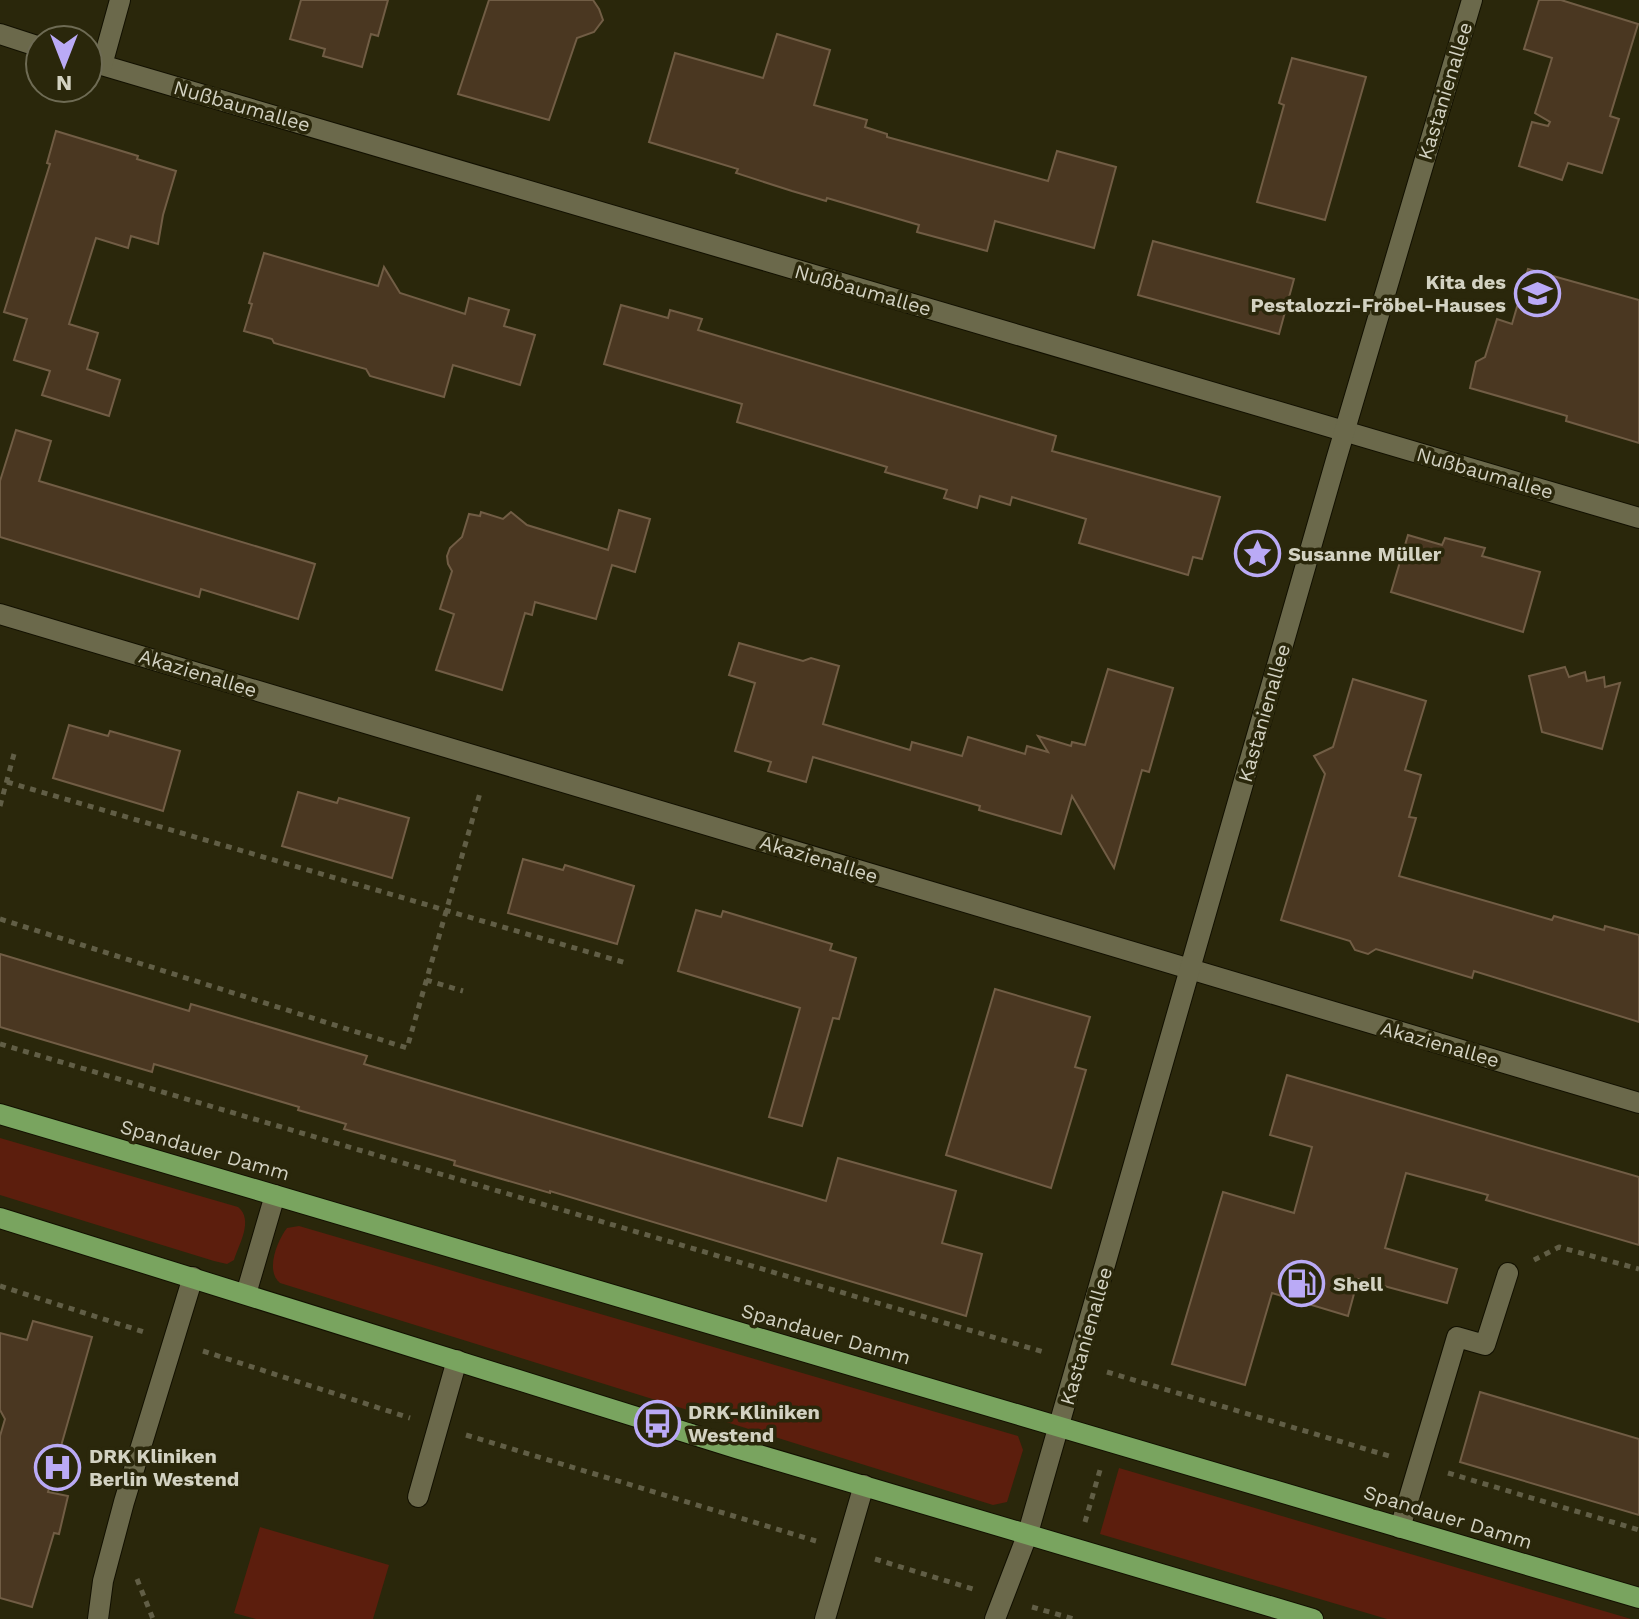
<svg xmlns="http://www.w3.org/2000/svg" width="1639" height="1619" font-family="'Work Sans',sans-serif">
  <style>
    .green { fill: #5c1e0d }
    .building { fill: #4a3721; stroke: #715d45; stroke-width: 2 }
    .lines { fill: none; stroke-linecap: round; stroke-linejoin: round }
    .minor-casing { stroke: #121000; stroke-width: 22 }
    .major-casing { stroke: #121000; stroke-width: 22 }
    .path { stroke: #615e46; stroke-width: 5; stroke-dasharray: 6 6; stroke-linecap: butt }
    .minor { stroke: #6b694b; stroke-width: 20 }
    .major { stroke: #79a45f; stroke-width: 20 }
    .labels { text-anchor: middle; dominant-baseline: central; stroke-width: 7; stroke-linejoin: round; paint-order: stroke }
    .street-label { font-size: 20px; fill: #d3d2c2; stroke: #2a270b }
    .poi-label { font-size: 20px; font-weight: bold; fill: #d3d2c2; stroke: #2a270b; text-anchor: start }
  </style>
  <rect width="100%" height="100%" fill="#2a270b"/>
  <g class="green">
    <path d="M0 1138 238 1207C254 1220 239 1244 234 1260L227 1264 214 1261 0 1195Z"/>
    <path d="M299 1226 1018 1436 1023 1450 1007 1502 993 1505 280 1283C265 1271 277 1241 287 1228Z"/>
    <path d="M1119 1468 1631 1619H1387L1100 1534Z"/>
    <path d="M260 1527 389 1565 373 1619H256L234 1613Z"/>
  </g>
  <g class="building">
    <path d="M301 0H388L378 36 371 34 362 67 323 56 325 49 290 39Z"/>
    <path d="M489 0H593L599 9 603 20 594 32 577 38 549 120 458 94Z"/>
    <path d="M1539 0H1561L1638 24 1610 116 1619 119 1602 173 1568 163 1562 180 1519 166 1532 122 1548 126 1550 122 1535 113 1552 58 1524 49Z"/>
    <path d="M777 34 830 50 814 105 867 120 865 127 887 134V137L1048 181 1057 151 1116 167 1094 248 995 221 987 251 917 232 919 225 827 198 826 201 792 191 736 173 738 169 649 142 675 53 763 78Z"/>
    <path d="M1292 58 1366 77 1325 220 1257 202 1284 105 1279 103Z"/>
    <path d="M56 131 138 156 137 159 176 171 163 215 158 244 131 236 128 248 96 238 69 324 98 333 87 369 120 380 109 416 42 395 50 371 14 360 27 319 4 312 50 164 47 163Z"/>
    <path d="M1153 241 1294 279 1279 334 1138 295Z"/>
    <path d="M264 253 378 286 384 267 400 293 465 314 469 298 509 310 504 326 535 335 520 385 453 365 444 397 370 376 366 369 274 343 272 339 244 331 252 304 249 303Z"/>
    <path d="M1528 269 1639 300V443L1566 421 1567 416 1470 388 1476 362 1485 357 1497 319 1512 324Z"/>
    <path d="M621 305 668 318 670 310 702 319 698 330 1056 436 1052 451 1220 497 1202 559 1193 557 1188 575 1079 543 1086 519 1012 497 1010 505 980 496 977 508 944 498 947 490 885 472 887 467 737 422 742 404 604 364Z"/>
    <path d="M16 430 51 441 39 481 315 564 298 619 201 589 199 597 0 537V481Z"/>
    <path d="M619 510 650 519 635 572 612 565 596 619 535 602 532 615 525 613 502 690 436 670 454 614 440 609 452 571 448 564 447 556 450 548 462 537 469 514 480 516 481 512 503 519 511 512 527 525 608 550Z"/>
    <path d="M1408 535 1442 545 1445 538 1485 548 1482 556 1540 572 1523 632 1391 592Z"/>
    <path d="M739 643 803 661 811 658 839 666 823 724 910 750 912 742 962 756 968 737 1025 754 1027 746 1048 752 1038 736 1071 746 1072 742 1085 745 1108 669 1173 688 1149 772 1142 770 1114 868 1072 796 1061 834 979 810 980 806 813 757 806 782 768 771 771 762 735 751 755 683 729 675Z"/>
    <path d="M1565 667 1569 677 1585 672 1587 681 1604 677 1605 687 1620 683 1602 749 1542 732 1529 676Z"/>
    <path d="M1353 679 1426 701 1405 770 1421 775 1409 817 1416 818 1399 876 1552 920 1554 916 1604 930 1605 926 1639 935V1022L1474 971 1472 978 1376 949 1368 954 1355 950 1350 941 1281 920 1325 774 1314 756 1333 747Z"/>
    <path d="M69 725 108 736 110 731 180 751 163 811 53 778Z"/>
    <path d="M298 792 337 803 339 798 409 818 392 878 282 846Z"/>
    <path d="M523 859 563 870 565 865 634 886 617 944 508 913Z"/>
    <path d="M696 910 721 917 723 911 832 944 830 950 856 958 839 1019 833 1018 802 1126 769 1117 800 1008 678 971Z"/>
    <path d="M0 954 189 1011 191 1004 367 1056 364 1064 826 1201 838 1158 956 1191 942 1243 982 1254 966 1316 550 1191V1193L454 1165 455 1161 344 1129 346 1124 298 1110 299 1107 154 1064 152 1072 0 1027Z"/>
    <path d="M995 989 1090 1017 1075 1067 1086 1070 1051 1188 946 1155Z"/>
    <path d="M1287 1075 1639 1177V1245L1486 1200 1488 1195 1406 1173 1385 1248 1457 1269 1447 1303 1358 1279 1348 1316 1272 1293 1245 1385 1172 1364 1223 1192 1294 1213 1312 1147 1270 1135Z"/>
    <path d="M33 1321 92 1337 48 1492 68 1496 59 1534 54 1533 32 1607 0 1598V1436L5 1419 0 1410V1333L27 1340Z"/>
    <path d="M1480 1392 1639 1439V1515L1460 1462Z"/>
  </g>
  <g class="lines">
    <defs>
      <g id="minor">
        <path d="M0 34 40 47"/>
        <path d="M88 61 1639 518"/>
        <path d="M102 65 120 0"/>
        <path d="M0 614 1639 1103"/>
        <path d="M246 1294 275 1195"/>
        <path d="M418 1497 457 1360"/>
        <path d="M1400 1528 1457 1337 1485 1345 1508 1273"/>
        <path d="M98 1619 103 1581 124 1502 193 1277"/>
        <path d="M825 1619 864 1485"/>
        <path d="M995 1619 1028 1533 1336 460 1472 0"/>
      </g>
      <g id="major">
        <path d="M0 1114 1639 1598"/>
        <path d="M0 1218 739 1449 1313 1619"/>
      </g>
    </defs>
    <use href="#minor" class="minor-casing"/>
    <use href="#major" class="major-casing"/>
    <g class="path">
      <path d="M7 782 626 963"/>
      <path d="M0 806 14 754"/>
      <path d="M0 919 407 1048 480 793"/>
      <path d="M426 980 463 991"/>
      <path d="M0 1044 1047 1353"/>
      <path d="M1534 1260 1559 1247 1639 1269"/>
      <path d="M0 1286 144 1332"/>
      <path d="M203 1351 410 1418"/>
      <path d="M1107 1372 1389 1456"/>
      <path d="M466 1435 816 1541"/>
      <path d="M1448 1473 1639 1530"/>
      <path d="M1085 1522 1100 1470"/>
      <path d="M875 1559 973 1589"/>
      <path d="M137 1579 153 1619"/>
      <path d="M1032 1607 1074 1619"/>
    </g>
    <use href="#minor" class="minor"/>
    <use href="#major" class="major"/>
  </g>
  <defs>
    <symbol id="school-ring" viewBox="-11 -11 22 22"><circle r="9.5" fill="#2a270b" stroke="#baaaf6" stroke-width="1.5"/><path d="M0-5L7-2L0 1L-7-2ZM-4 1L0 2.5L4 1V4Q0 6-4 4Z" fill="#baaaf6"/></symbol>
    <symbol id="sight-ring" viewBox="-11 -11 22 22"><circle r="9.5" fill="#2a270b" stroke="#baaaf6" stroke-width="1.5"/><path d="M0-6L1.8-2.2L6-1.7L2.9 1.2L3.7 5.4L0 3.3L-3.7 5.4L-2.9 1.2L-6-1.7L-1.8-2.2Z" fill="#baaaf6"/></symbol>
    <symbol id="fuel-ring" viewBox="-11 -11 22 22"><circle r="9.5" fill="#2a270b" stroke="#baaaf6" stroke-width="1.5"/><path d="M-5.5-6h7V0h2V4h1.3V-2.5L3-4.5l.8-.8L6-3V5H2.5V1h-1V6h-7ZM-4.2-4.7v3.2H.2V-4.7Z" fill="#baaaf6"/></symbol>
    <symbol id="bus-ring" viewBox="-11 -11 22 22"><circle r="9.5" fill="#2a270b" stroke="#baaaf6" stroke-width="1.5"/><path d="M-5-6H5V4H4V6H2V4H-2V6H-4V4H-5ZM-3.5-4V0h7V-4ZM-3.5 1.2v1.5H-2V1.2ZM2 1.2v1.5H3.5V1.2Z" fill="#baaaf6"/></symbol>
    <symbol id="hospital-ring" viewBox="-11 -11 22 22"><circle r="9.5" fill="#2a270b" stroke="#baaaf6" stroke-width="1.5"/><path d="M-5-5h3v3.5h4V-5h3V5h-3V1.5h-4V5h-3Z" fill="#baaaf6"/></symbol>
  </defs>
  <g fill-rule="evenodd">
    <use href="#school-ring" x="1512" y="268" width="51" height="51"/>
    <use href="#sight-ring" x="1232" y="528" width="51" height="51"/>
    <use href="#fuel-ring" x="1276" y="1258" width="51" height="51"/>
    <use href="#bus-ring" x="632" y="1398" width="51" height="51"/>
    <use href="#hospital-ring" x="32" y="1442" width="51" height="51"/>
  </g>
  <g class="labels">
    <g class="street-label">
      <text transform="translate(1445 91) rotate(-73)">Kastanienallee</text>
      <text transform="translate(242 106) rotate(16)">Nußbaumallee</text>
      <text transform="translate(863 290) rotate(16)">Nußbaumallee</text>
      <text transform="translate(1485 473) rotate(16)">Nußbaumallee</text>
      <text transform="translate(198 673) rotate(17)">Akazienallee</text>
      <text transform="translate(1264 713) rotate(-74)">Kastanienallee</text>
      <text transform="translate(819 859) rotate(17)">Akazienallee</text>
      <text transform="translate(1440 1044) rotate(16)">Akazienallee</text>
      <text transform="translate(205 1150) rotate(16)">Spandauer Damm</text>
      <text transform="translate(826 1334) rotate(16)">Spandauer Damm</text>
      <text transform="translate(1086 1336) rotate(-74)">Kastanienallee</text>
      <text transform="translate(1448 1517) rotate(17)">Spandauer Damm</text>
    </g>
    <g class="poi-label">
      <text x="1506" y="282" text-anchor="end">Kita des<tspan x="1506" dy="23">Pestalozzi-Fröbel-Hauses</tspan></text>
      <text x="1288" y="554">Susanne Müller</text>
      <text x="1333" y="1284">Shell</text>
      <text x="688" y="1412">DRK-Kliniken<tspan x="688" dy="23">Westend</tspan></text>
      <text x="89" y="1456">DRK Kliniken<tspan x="89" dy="23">Berlin Westend</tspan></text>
    </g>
  </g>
  <g transform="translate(64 64) rotate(180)"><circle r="38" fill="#2a270b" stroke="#6e6b54" stroke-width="2"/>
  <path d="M0-6L14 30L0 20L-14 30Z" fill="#baaaf6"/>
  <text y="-12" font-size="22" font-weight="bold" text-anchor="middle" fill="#d3d2c2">N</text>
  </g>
</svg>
